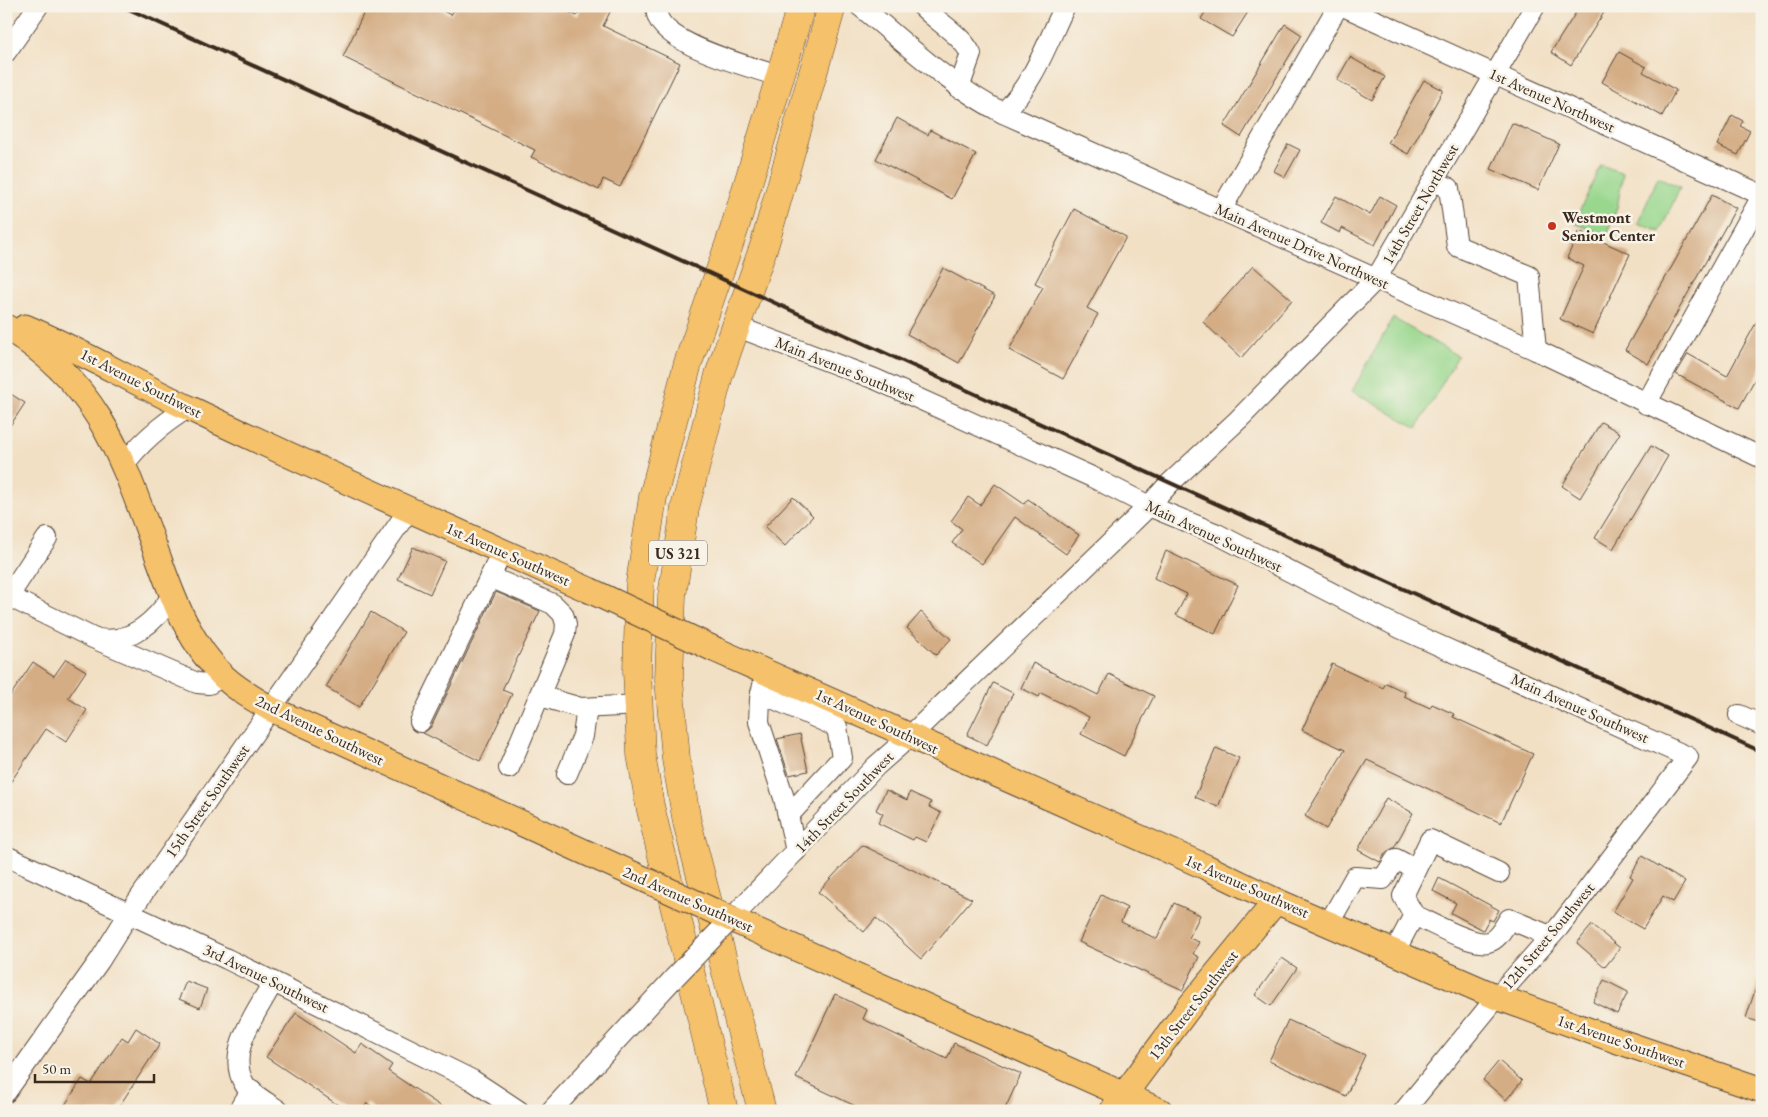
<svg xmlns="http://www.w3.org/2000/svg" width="1768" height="1117" font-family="'EB Garamond',serif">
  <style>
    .green { fill: #98d78d; stroke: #6a8056 }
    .building { fill: #d4ad85 }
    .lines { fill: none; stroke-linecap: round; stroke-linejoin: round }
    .minor-casing { stroke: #564537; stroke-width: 22 }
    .major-casing { stroke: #564537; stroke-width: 27 }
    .highway-casing { stroke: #564537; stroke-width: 29 }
    .minor { stroke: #fff; stroke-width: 20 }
    .major { stroke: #f5c16b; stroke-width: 25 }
    .highway { stroke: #f5c16b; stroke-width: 28 }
    .rail { stroke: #3b2a1e; stroke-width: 4 }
    .minor-bridge-casing { stroke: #564537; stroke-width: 22; stroke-linecap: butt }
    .major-bridge-casing { stroke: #564537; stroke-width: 27; stroke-linecap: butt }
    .minor-bridge { stroke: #fff; stroke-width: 20 }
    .major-bridge { stroke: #f5c16b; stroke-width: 25 }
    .poi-dot { fill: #c8321e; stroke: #f7f3e8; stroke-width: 2 }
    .labels { text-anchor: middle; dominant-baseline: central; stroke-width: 5; stroke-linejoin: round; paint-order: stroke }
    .shield { fill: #f7f3e8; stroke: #73665b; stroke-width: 1 }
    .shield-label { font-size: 15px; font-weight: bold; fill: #3b2a1e }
    .street-label { font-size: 16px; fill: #3b2a1e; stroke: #f7f3e8 }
    .poi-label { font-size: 16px; font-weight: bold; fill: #3b2a1e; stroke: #f7f3e8; text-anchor: start }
  </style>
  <rect width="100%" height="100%" fill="#f7f3e8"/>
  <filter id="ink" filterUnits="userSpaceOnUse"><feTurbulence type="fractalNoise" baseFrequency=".02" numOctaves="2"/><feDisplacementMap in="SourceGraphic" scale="10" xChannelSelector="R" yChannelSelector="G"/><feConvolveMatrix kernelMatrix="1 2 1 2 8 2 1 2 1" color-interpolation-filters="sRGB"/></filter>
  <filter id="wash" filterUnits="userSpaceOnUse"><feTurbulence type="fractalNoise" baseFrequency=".0096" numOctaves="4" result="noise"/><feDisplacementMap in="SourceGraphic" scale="20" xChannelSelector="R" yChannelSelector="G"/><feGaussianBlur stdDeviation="1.12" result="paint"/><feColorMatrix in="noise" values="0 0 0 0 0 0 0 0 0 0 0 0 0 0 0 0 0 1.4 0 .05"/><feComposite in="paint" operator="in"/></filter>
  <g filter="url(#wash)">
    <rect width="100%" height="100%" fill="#f2e0c5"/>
    <g class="green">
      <path d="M1601 165 1623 173 1617 208 1607 236 1574 223Z"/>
      <path d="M1658 177 1680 187 1660 232 1638 223Z"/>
      <path d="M1393 318 1458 356 1417 428 1352 391Z"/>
    </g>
    <g id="blocks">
      <g class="building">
        <path d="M367 6H433L451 15 456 6H556L577 16 582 6H613L603 26 680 63 620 187 603 179 599 190 531 157 535 150 343 57Z"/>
        <path d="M1209 6H1239L1248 12 1232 37 1201 19Z"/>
        <path d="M1580 6H1608L1571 65 1551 52Z"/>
        <path d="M1285 24 1302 35 1241 137 1224 126Z"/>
        <path d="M1619 52 1646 67 1643 72 1676 90 1662 116 1602 82Z"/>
        <path d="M1350 57 1385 77 1372 100 1337 80Z"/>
        <path d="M1424 80 1443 90 1408 154 1388 143Z"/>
        <path d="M1732 115 1743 121 1740 126 1750 131 1738 155 1717 145Z"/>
        <path d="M897 118 928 135 930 130 976 154 952 199 876 159Z"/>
        <path d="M1512 123 1559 144 1538 190 1491 169Z"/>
        <path d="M1288 144 1300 150 1285 177 1274 171Z"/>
        <path d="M1712 195 1736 208 1648 364 1625 350Z"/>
        <path d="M1336 196 1370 215 1380 196 1396 205 1375 245 1342 228 1340 233 1321 223Z"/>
        <path d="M1074 209 1126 237 1087 308 1098 314 1063 379 1009 350 1043 287 1035 283Z"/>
        <path d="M1579 231 1630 254 1593 334 1560 319 1584 266 1567 258Z"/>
        <path d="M1253 266 1292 300 1241 358 1203 322Z"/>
        <path d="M943 268 995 296 959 363 907 334Z"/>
        <path d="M1762 312V366L1739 408 1676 374 1688 354 1727 376Z"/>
        <path d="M6 391 25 403 6 432Z"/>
        <path d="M1601 422 1620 433 1580 498 1562 486Z"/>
        <path d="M1651 446 1668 456 1613 549 1595 538Z"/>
        <path d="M995 484 1024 504 1028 499 1079 535 1066 554 1015 517 982 564 952 543 962 529 951 521 968 497 980 505Z"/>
        <path d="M793 497 813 516 785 546 765 527Z"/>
        <path d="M413 547 445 561 430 594 398 579Z"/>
        <path d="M1166 551 1238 585 1215 634 1176 615 1187 594 1154 578Z"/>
        <path d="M496 592 540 611 502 690 512 694 480 761 423 733 431 727Z"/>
        <path d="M371 612 404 632 359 707 326 687Z"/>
        <path d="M921 612 951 639 936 655 907 628Z"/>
        <path d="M66 659 86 671 68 698 87 710 66 742 46 729 6 789V702L33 662 54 676Z"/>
        <path d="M1033 663 1098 695 1109 674 1154 696 1124 756 1081 734 1089 717 1041 693 1039 697 1021 688Z"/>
        <path d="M1332 664 1383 688 1386 683 1405 692 1404 696 1430 708 1432 704 1454 714 1453 717 1533 754 1501 823 1367 760 1326 829 1305 816 1345 750 1302 730Z"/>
        <path d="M993 683 1013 693 987 745 967 735Z"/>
        <path d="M800 734 808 771 789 775 777 739Z"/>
        <path d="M1216 748 1239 758 1218 807 1195 797Z"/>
        <path d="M886 790 907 800 910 792 931 802 929 807 941 813 926 842 915 837 913 840 878 823 883 814 876 810Z"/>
        <path d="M1386 798 1413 813 1394 848 1386 852 1380 862 1358 850Z"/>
        <path d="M862 845 972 899 921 959 876 918 864 932 818 892Z"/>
        <path d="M1642 856 1685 882 1673 902 1663 896 1643 929 1613 912 1633 878 1630 876Z"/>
        <path d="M1439 878 1499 910 1493 921 1489 919 1483 930 1451 913 1456 903 1433 891Z"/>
        <path d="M1101 895 1127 908 1121 922 1157 939 1174 903 1200 915 1189 938 1199 942 1193 954 1199 957 1183 990 1079 942Z"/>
        <path d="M1592 925 1620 948 1605 967 1577 943Z"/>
        <path d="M1282 958 1297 968 1271 1006 1255 995Z"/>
        <path d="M1759 978H1762V1023L1746 1018Z"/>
        <path d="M1604 980 1628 992 1617 1014 1593 1002Z"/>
        <path d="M186 981 207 989 200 1008 179 999Z"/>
        <path d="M835 994 867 1010 863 1019 947 1059 954 1043 1021 1074 1004 1111H866L796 1078Z"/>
        <path d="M296 1013 356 1053 362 1044 392 1065 388 1071 448 1111H378L367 1103 362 1111H347L266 1057Z"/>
        <path d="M1288 1020 1365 1055 1346 1096 1269 1061Z"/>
        <path d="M136 1028 160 1044 116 1111H61L82 1079 91 1084 122 1037 128 1041Z"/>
        <path d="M1499 1061 1522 1081 1506 1100 1483 1080Z"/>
      </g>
    </g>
  </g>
  <g filter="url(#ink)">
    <use href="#blocks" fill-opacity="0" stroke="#564537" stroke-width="1"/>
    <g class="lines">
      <defs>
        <g id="minor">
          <path d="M657 6C649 43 754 67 781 77"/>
          <path d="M860 6C908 45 948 85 1003 113L1536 350 1762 458"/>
          <path d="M922 6C938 23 960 33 971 54L959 88"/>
          <path d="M1343 6 1762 195"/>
          <path d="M6 52 38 6"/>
          <path d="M1003 113C1033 85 1047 43 1065 6"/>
          <path d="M1434 181 1449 188 1457 246 1529 276 1536 350"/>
          <path d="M1221 210 1338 6"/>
          <path d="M735 326 875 379 1092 477 1149 506 1217 534 1400 628 1688 757 1559 927 1497 997 1404 1111"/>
          <path d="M1646 404 1762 196"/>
          <path d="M123 466C141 441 162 424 188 408"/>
          <path d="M490 577 553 604 563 614 566 624 565 634 509 768"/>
          <path d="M6 595 93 638 197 683 209 684 223 676"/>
          <path d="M6 600 47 538"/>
          <path d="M99 639C131 644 156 621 172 596"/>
          <path d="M764 681 760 699 759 722 784 798 796 851"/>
          <path d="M761 693 837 727 842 758 788 816"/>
          <path d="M540 696 581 708 639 705"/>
          <path d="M1739 715 1762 725"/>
          <path d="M420 722 502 552"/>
          <path d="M567 774 583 736 587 708"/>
          <path d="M6 856 227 959 472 1080 519 1111"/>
          <path d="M1414 915 1403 896 1430 840 1499 873"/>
          <path d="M731 919 876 766 909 737 1149 506 1169 484 1238 420 1376 279 1535 6"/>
          <path d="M1329 923 1355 877 1383 879 1396 859 1415 869"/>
          <path d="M1395 951 1414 915C1430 922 1472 946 1488 942 1498 940 1504 927 1509 919L1550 936"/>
          <path d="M273 982C258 1011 224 1052 245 1085 250 1093 271 1105 279 1111"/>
          <path d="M6 1092 100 960 130 912 408 511"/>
          <path d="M238 1111 252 1090"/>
          <path d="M551 1111 674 978"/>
        </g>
        <g id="major">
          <path d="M6 327C103 386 123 462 160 562 175 604 191 645 224 677 238 690 254 699 271 709L646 880"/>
          <path d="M25 327C82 351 135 383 191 409 323 472 456 531 589 590"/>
          <path d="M716 650 1206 867 1276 901 1497 997 1615 1040 1762 1090"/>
          <path d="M731 919 1160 1111"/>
          <path d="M1112 1111 1190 1006 1276 901"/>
        </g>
        <g id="highway">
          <path d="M724 1111 650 806 641 754 637 671 640 583 653 497 688 363 734 230 801 6"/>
          <path d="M762 1111 687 822 676 759 669 679 672 596 685 508 719 375 765 243 832 6"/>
        </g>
      </defs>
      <use href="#minor" class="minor-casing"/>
      <use href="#major" class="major-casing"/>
      <use href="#highway" class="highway-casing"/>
      <use href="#minor" class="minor"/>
      <use href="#major" class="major"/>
      <use href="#highway" class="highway"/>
      <path class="rail" d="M122 6 1762 752"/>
      <defs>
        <path id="minor-bridge" d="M674 978 731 919"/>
        <g id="major-bridge">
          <path d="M589 590 716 650"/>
          <path d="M646 880 731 919"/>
        </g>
      </defs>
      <use href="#minor-bridge" class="minor-bridge-casing"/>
      <use href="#major-bridge" class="major-bridge-casing"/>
      <use href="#minor-bridge" class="minor-bridge"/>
      <use href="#major-bridge" class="major-bridge"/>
    </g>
  </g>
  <circle class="poi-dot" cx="1552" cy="226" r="5"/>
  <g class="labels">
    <rect class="shield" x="649" y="540.5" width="58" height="25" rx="4"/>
    <g class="shield-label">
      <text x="678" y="553">US 321</text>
    </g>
    <g class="street-label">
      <text transform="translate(1552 100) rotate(24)">1st Avenue Northwest</text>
      <text transform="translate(1420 204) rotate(-60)">14th Street Northwest</text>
      <text transform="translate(1302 246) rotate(24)">Main Avenue Drive Northwest</text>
      <text transform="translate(845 369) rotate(22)">Main Avenue Southwest</text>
      <text transform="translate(141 383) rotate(27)">1st Avenue Southwest</text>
      <text transform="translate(1214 536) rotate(25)">Main Avenue Southwest</text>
      <text transform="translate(508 554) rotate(24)">1st Avenue Southwest</text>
      <text transform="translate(1580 708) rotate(24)">Main Avenue Southwest</text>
      <text transform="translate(877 721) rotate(25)">1st Avenue Southwest</text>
      <text transform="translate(320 730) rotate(26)">2nd Avenue Southwest</text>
      <text transform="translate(207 801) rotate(-55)">15th Street Southwest</text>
      <text transform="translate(844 802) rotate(-46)">14th Street Southwest</text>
      <text transform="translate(1247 886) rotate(24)">1st Avenue Southwest</text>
      <text transform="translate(688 899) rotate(24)">2nd Avenue Southwest</text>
      <text transform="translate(1548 936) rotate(-50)">12th Street Southwest</text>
      <text transform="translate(266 978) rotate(26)">3rd Avenue Southwest</text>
      <text transform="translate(1193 1005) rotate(-52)">13th Street Southwest</text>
      <text transform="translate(1621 1041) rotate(19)">1st Avenue Southwest</text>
    </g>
    <g class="poi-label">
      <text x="1562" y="217">Westmont<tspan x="1562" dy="18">Senior Center</tspan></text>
    </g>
  </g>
  <rect width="1768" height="1117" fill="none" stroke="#f7f3e8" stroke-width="25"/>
  <path d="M35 1074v8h119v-8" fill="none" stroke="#3b2a1e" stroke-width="2.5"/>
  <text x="42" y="1074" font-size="15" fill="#3b2a1e" stroke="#f7f3e8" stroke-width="4" paint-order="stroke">50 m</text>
</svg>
